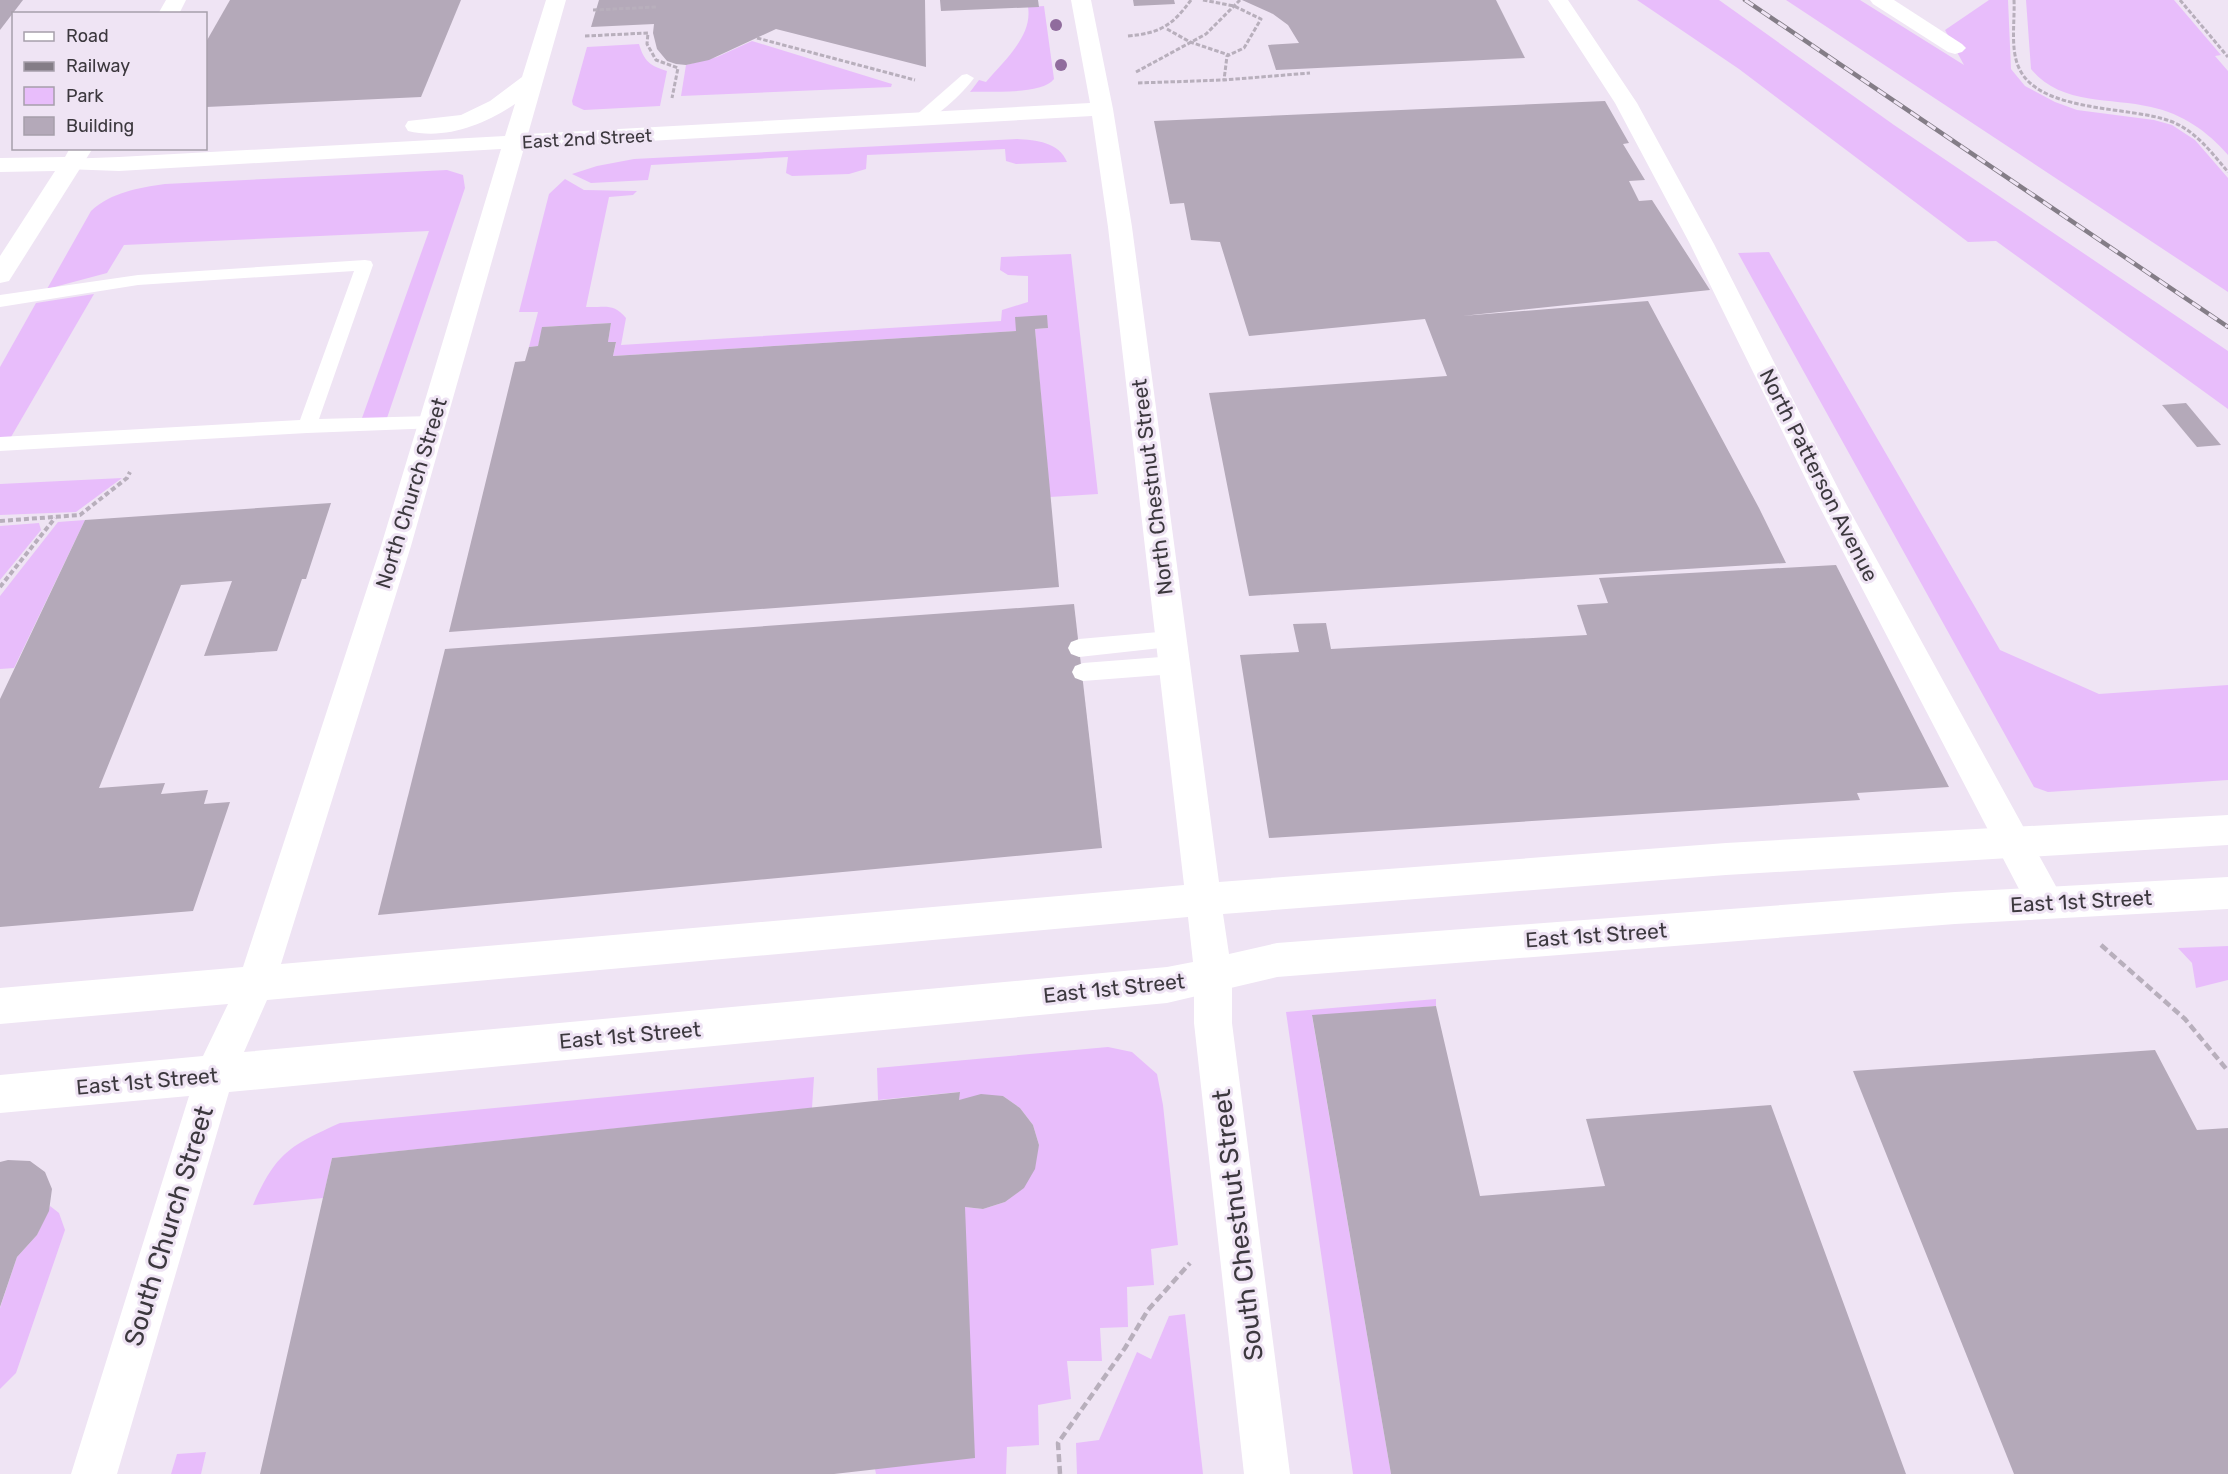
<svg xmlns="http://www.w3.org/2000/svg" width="2228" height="1474" font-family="Rubik,sans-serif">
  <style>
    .green { fill: #e8bdfb }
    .building { fill: #b4a9b9 }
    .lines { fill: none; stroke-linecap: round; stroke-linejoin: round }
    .path-far2 { stroke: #b8afbc; stroke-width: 3; stroke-dasharray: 4.5 2; stroke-linecap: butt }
    .path-far1 { stroke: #b8afbc; stroke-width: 4; stroke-dasharray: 5 3; stroke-linecap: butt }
    .path { stroke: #b8afbc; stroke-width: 4.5; stroke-dasharray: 8 4; stroke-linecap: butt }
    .lane { fill: #fff; fill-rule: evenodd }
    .street { fill: #fff; fill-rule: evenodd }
    .secondary { fill: #fff; fill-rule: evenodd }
    .primary { fill: #fff; fill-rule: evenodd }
    .rail-casing { stroke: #847d87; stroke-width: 4.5 }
    .rail { stroke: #efe4f4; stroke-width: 3; stroke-dasharray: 10; stroke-linecap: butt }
    .tree { fill: #906c9d }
    .labels { text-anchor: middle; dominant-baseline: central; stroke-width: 6; stroke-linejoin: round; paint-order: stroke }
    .far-street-label { font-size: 18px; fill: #3c383e; stroke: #efe4f4 }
    .street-label { font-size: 21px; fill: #3c383e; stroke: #efe4f4 }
    .near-street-label { font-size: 26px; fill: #3c383e; stroke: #efe4f4 }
  </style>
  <rect width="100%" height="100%" fill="#efe4f4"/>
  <g class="green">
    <path d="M1637 0H1719L1894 125 2228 351V409L1996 241 1968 242 1739 69Z"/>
    <path d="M1786 0H1860L1964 65 1945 30 1989 0H2008L2011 69 2025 86 2055 102 2077 110 2154 120 2172 125 2195 140 2228 178V292Z"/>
    <path d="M2026 0H2174L2221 55 2215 56 2228 71V155C2207 131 2183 114 2151 107 2110 97 2062 106 2031 69Z"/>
    <path d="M1044 6 1054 79C1042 95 989 91 970 92L979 80 986 82C1003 62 1033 36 1028 7Z"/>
    <path d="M752 41 892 84 891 87 681 96 686 65 717 57Z"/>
    <path d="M639 44C644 61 650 66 667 71L660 106 584 110 573 105 572 101 587 47Z"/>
    <path d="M1017 139C1036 140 1059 142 1067 162L1016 164 1006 161 1005 149 867 155 866 169 849 174 792 176 786 173 788 157 651 165 648 180 591 183 572 174 597 166 634 159Z"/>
    <path d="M447 170 463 175 465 188 387 418H362L429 231 124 245 107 273 47 289 91 211C112 192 138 188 165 184Z"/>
    <path d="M565 179 584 190 637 191 633 195 609 197 586 307C604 308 613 302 626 318L621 345 1001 321 1002 310 1028 302V276L1008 275 1000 270 1001 257 1071 254 1098 494 1050 497 1035 329 1048 328 1046 315 1016 331 613 356 616 343 608 342 611 323 543 327 538 346 529 347 538 312H519L549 194Z"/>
    <path d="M1769 252 2000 650 2099 694 2228 685V780L2048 792 2034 787 1738 253Z"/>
    <path d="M94 294 11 437 0 438V367L36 303Z"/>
    <path d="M122 478 76 512 0 515V484Z"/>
    <path d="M85 520 14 668 0 669V596L58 522Z"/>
    <path d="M39 523 41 530 0 580V526Z"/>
    <path d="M2228 946V980L2196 988 2192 963 2178 948Z"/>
    <path d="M1436 999V1006L1312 1016 1391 1474H1353L1286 1012Z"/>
    <path d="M1108 1047 1132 1052 1157 1074 1163 1105 1178 1245 1151 1249 1154 1285 1127 1287 1128 1327 1100 1328 1102 1361H1067L1071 1399 1038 1405 1039 1445 1007 1447 1006 1474H876L875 1469 965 1207 983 1209 1005 1202 1023 1188 1039 1145 1033 1125 1020 1108 1003 1096 959 1100V1092L878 1100 877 1068Z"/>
    <path d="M814 1077 812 1108 332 1158 323 1198 253 1205C276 1153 289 1146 340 1123Z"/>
    <path d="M50 1206 59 1213 65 1230 16 1373 0 1389V1308L17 1257 37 1235Z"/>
    <path d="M1185 1314 1203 1474H1077L1076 1443 1099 1440 1137 1352 1151 1359 1169 1316Z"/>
    <path d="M206 1452 201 1474H171L177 1454Z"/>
  </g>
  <g class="building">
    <path d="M0 0H23L0 30Z"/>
    <path d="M230 0H461L421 97 206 107V42Z"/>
    <path d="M599 0H925L926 67 776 29 709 60 686 65 676 64 667 61 657 49 653 33 654 24 591 27Z"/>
    <path d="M940 0H1038L1039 7 941 11Z"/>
    <path d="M1133 0H1174L1175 4 1134 6Z"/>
    <path d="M1242 0H1496L1525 58 1276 70 1268 45 1299 43 1288 25 1273 14Z"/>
    <path d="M1605 101 1629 143 1623 144 1645 180 1629 181 1639 201 1652 200 1710 290 1462 316 1648 301 1759 508 1786 563 1249 596 1209 393 1447 376 1425 319 1249 336 1220 242 1191 240 1184 203 1170 204 1154 121Z"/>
    <path d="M1047 315 1048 328 1035 329 1059 587 449 632 515 362 525 361 529 347 538 346 542 327 611 323 608 342H616L613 356 1016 331 1015 317Z"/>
    <path d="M2186 403 2221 445 2197 447 2162 405Z"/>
    <path d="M331 503 306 579H302L277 651 204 656 232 581 181 585 99 788 165 783 161 794 208 790 204 804 230 802 193 911 0 927V699L85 520Z"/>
    <path d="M1836 565 1949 787 1857 793 1860 800 1269 838 1240 655 1299 652 1293 624 1326 623 1331 649 1587 635 1577 605 1608 603 1599 578Z"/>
    <path d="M1074 604 1102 848 378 915 445 649Z"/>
    <path d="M1436 1006 1480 1196 1605 1186 1586 1119 1771 1105 1906 1474H1391L1312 1015Z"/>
    <path d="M2155 1050 2197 1130 2228 1128V1474H2014L1853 1071Z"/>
    <path d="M960 1092 959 1100 981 1094 1003 1096 1020 1108 1033 1125 1039 1145 1035 1169 1024 1188 1005 1202 983 1209 965 1207 975 1458 834 1474H260L332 1158Z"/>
    <path d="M8 1160 30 1161 45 1172 52 1189 49 1211 37 1235 17 1257 0 1307V1162Z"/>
  </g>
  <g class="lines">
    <g class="path-far2">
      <path d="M1203 0 1234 6 1261 19 1244 48 1227 56 1224 80"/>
      <path d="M2014 0C2015 21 2010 49 2019 68 2039 113 2130 106 2170 121 2195 130 2212 153 2228 172"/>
      <path d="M2180 0 2228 57"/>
      <path d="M593 10 657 7"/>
      <path d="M1167 29 1190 42 1229 55"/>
      <path d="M585 36 648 33 647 44 656 60 678 68 672 98"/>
      <path d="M1128 36C1160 33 1172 26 1191 0"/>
      <path d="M757 38 915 80"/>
      <path d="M1136 72 1206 34 1240 0"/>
      <path d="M1138 83 1224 80 1310 73"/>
    </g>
    <g class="path-far1">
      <path d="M0 521 80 515 127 478 130 472"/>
      <path d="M0 587 55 518"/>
    </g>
    <g class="path">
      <path d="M2101 945 2185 1019 2228 1071"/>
      <path d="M1060 1474 1058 1443 1125 1348 1148 1310 1190 1263"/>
    </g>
    <g class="lane">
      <path d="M967 74 974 78C965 91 929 127 914 123L911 120 914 117 962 75Z"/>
      <path d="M365 260 371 261 373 265 319 419 431 416 438 418 440 423 438 428 307 433 0 451V437L300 420 354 271 138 285 0 307V295L138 275Z"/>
      <path d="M1170 631 1178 633 1181 639 1178 645 1170 647 1079 657 1071 654 1068 648 1071 642 1079 639Z"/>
      <path d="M1174 656 1182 659 1185 665 1182 671 1174 674 1083 681 1075 678 1072 672 1075 666 1083 663Z"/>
    </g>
    <g class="street">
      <path d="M1548 0H1568L1637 103 1714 244 1845 502 2058 890 2063 902 2058 914 2045 918 2032 914 1817 502 1690 244 1615 103Z"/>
      <path d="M1870 0H1894L1962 44 1966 48 1962 52 1955 54 1948 52 1873 4Z"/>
      <path d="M1213 958 1226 964 1232 976V1023L1290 1474H1244L1194 1023V976L1200 964Z"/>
    </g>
    <path class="secondary" d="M546 0H566L528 134 1090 103 1071 0H1091L1113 109 1132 227 1219 882 1726 843 2228 815V845L1726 875 1223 914 1229 954 1277 943 1955 892 2228 877V909L1955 924 1277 977 1167 1003 229 1092 117 1474H71L189 1096 0 1113V1075L203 1056 228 1004 0 1024V988L243 967 381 546 501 149 119 171 65 169 61 164 65 159 119 157 505 136 515 104C484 125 445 140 408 131L405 126 408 121 461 115 490 101 522 77ZM1092 116 1108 227 1184 885 281 964 411 546 524 148ZM1188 917 1193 962 1167 967 244 1052 267 1000Z"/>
    <g class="primary">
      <path d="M166 0H186L179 14H158Z"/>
      <path d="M70 148H93L9 281 0 283V256L55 171 0 172V158L65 157Z"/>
    </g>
    <defs>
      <path id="rail" d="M1745 0 2228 327"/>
    </defs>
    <use href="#rail" class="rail-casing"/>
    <use href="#rail" class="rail"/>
  </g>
  <g class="tree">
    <circle cx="1056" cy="25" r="6"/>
    <circle cx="1061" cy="65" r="6"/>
  </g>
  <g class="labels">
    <g class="far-street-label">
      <text transform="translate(587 139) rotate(-3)">East 2nd Street</text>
    </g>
    <g class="street-label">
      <text transform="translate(1819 475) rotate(63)">North Patterson Avenue</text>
      <text transform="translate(1152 487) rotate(-97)">North Chestnut Street</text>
      <text transform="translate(411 493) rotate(-73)">North Church Street</text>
      <text transform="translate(2081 901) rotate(-3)">East 1st Street</text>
      <text transform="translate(1596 935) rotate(-4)">East 1st Street</text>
      <text transform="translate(1114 988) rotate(-6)">East 1st Street</text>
      <text transform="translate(630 1035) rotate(-5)">East 1st Street</text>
      <text transform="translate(147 1081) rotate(-5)">East 1st Street</text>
    </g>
    <g class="near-street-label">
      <text transform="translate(1238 1225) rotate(-97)">South Chestnut Street</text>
      <text transform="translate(169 1226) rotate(-73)">South Church Street</text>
    </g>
  </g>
  <rect x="12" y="12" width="195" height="138" fill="#efe4f4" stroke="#a79fab" stroke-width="1.5"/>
  <rect x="24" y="32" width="30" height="9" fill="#ffffff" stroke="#a79fab" stroke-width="1.5"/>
  <text x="66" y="42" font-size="18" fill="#3c383e">Road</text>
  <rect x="24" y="62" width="30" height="9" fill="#847d87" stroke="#a79fab" stroke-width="1.5"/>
  <text x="66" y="72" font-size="18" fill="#3c383e">Railway</text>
  <rect x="24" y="87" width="30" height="18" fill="#e8bdfb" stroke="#a79fab" stroke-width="1.5"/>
  <text x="66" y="102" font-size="18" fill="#3c383e">Park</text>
  <rect x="24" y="117" width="30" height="18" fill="#b4a9b9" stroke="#a79fab" stroke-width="1.5"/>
  <text x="66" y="132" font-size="18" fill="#3c383e">Building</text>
</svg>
